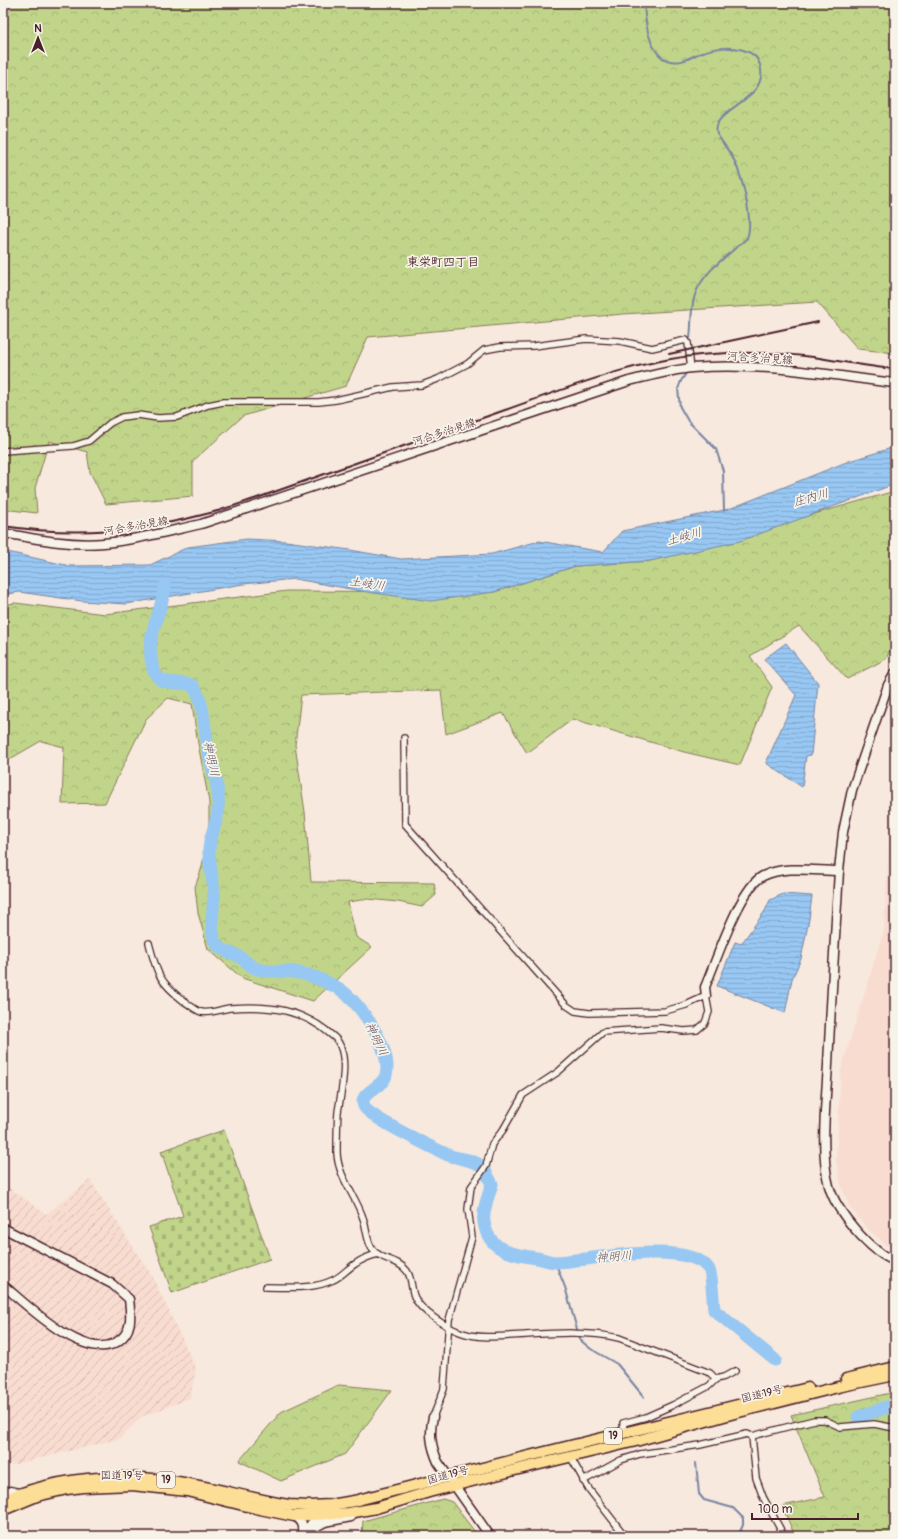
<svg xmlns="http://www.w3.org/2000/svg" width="898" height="1539" font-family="Pangolin,'Klee One',sans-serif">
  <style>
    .built { fill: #f8dcd0 }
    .industrial { fill: url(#industrial-furrows) }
    .forest { fill: url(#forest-crowns); stroke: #867a5a }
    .cemetery { fill: url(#cemetery-stones); stroke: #867a5a }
    .water { fill: url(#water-rules); stroke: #7884a3 }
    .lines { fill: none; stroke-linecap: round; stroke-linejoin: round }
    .stream { stroke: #7884a3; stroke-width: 2 }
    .river { stroke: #97c7f3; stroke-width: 13 }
    .highway-tunnel { stroke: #d4c1b9; stroke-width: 10; stroke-dasharray: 10 5; stroke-linecap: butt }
    .street-casing { stroke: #4a1f2b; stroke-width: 8 }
    .secondary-casing { stroke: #4a1f2b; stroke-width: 11 }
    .highway-casing { stroke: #4a1f2b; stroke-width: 13 }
    .street { stroke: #f7f3e8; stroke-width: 5.5 }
    .secondary { stroke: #f7f3e8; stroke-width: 8 }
    .highway { stroke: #fdde96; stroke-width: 10 }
    .rail { stroke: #4a1f2b; stroke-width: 2 }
    .labels { text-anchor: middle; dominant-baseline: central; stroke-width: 3.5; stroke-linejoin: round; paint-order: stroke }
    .shield { fill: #f7f3e8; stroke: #7e5f64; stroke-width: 1 }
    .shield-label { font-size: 10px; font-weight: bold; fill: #4a1f2b }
    .street-label { font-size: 11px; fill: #4a1f2b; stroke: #f7f3e8 }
    .neighbourhood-label { font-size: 12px; font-weight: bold; fill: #4a1f2b; stroke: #f7f3e8 }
    .water-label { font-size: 12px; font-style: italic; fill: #615167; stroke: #f7f3e8 }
  </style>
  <defs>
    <pattern id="industrial-furrows" width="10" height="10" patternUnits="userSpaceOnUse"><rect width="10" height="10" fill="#f8dcd0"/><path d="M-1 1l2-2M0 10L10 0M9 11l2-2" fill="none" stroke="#d6bcb3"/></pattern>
    <pattern id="forest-crowns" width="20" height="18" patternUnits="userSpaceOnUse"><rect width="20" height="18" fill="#c1d58a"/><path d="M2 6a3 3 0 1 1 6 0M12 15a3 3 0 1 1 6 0" fill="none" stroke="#a7b677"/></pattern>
    <pattern id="cemetery-stones" width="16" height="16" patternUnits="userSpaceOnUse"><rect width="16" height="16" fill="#c1d58a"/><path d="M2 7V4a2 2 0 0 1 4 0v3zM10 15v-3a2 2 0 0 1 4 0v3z" fill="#a7b677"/></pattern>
    <pattern id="water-rules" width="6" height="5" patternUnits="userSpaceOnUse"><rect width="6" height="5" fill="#97c7f3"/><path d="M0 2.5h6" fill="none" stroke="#84aad0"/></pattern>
  </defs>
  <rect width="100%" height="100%" fill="#f7e9dd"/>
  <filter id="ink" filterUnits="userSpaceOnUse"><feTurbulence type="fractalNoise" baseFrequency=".025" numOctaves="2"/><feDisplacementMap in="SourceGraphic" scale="8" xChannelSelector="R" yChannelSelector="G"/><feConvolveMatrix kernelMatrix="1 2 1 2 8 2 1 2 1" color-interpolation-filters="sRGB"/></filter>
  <g filter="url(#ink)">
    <path class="built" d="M895 754V1251L891 1249 868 1229 850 1208 842 1188 836 1161 841 1070 884 930 893 766Z"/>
    <path class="industrial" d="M3 1180 8 1187 46 1214 90 1180 152 1276 196 1368 190 1398 141 1417 119 1439 3 1467Z"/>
    <g class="forest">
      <path d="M3 3H895V353L858 349 817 302 623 314 368 337 346 386 243 416 193 461V496L106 504 90 472 87 452 49 441 35 488 37 513 3 509Z"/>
      <path d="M895 491V640L886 659 847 679 799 626 750 656 772 687 740 765 684 752 573 719 527 753 503 713 446 734 441 690 301 695 295 745 305 812 311 882 434 883 436 895 422 907 398 902 368 899 348 902 356 937 372 947 313 1001 242 978 208 949 198 913 195 887 202 867 209 823V802L197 738 192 704 168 698 146 719 105 803 62 804 64 747 41 741 3 763V605L15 603 105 614 287 591 494 592 576 566 650 561Z"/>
      <path d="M339 1385 392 1390 345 1454 281 1481 239 1461 281 1412Z"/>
      <path d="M895 1392V1536H795L782 1506 825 1497 791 1415Z"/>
      <path d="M443 1499 452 1502 478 1536H412L410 1534 406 1536H362L363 1521Z"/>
    </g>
    <path class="cemetery" d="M224 1130 270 1259 172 1293 149 1227 183 1216 161 1151Z"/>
    <g class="water">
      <path d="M895 447V484L740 541 650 561 576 566 494 592 431 601 367 592 295 579 243 584 126 604 82 601 19 592 3 595V551L70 566 150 565 188 547 247 539 286 541 350 550 401 559 492 554 539 541 603 552 622 531 729 509 849 461Z"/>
      <path d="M786 643 818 683 811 755 806 756 802 787 766 763 796 695 764 659Z"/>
      <path d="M783 894 812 896 809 919 801 959 792 979 785 1013 717 986 735 942 741 944 765 911 770 900Z"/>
    </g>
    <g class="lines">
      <g class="stream">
        <path d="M644 3C645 24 650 67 681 61 688 60 694 55 701 53 714 47 732 46 746 51 752 53 758 58 760 65 771 101 710 107 717 134 722 142 729 151 734 160 742 177 754 221 747 238 730 254 703 271 695 295 690 309 692 324 690 338"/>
        <path d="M686 370 685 375 681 381 678 389 680 407 688 421 716 449 723 471 724 511"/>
        <path d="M555 1262 565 1287 580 1340 591 1349 617 1364 644 1397"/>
        <path d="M696 1463 699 1494 704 1500 733 1508 743 1518V1525L738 1536"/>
      </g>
      <g class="river">
        <path d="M165 586C162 614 145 634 152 664 153 671 155 675 161 680 167 684 184 682 192 685 206 701 204 734 209 755 214 774 220 790 218 810 217 824 209 837 209 851 209 866 214 881 214 896 213 909 209 934 217 945 221 951 232 953 238 956 244 959 249 965 255 968 267 973 281 970 294 972 309 974 323 980 336 987 358 998 393 1050 386 1075 383 1088 358 1092 364 1106 368 1117 435 1149 448 1155 459 1159 473 1159 481 1166 486 1171 489 1179 492 1184 489 1195 482 1210 484 1222 488 1251 514 1255 537 1258 543 1259 549 1262 555 1262 562 1262 569 1261 576 1260 606 1257 689 1242 708 1268 712 1272 713 1302 714 1310L775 1360"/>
        <path d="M858 1417 887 1407H895"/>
      </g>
      <path class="highway-tunnel" d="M3 7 16 3"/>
      <defs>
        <g id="street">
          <path d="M3 451 73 446 89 441 110 423 122 417 138 415 158 418 177 417 208 405 223 402H319L336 400 393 387 422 385 438 379 467 364 484 350 500 347 534 346 586 339 620 341 652 348 686 340 688 343 691 369"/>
          <path d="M404 738 405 824 566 1005 575 1011 589 1013 665 1011 686 1005 706 996 709 1012 705 1023 697 1030 684 1031 661 1028 603 1032 558 1072 523 1095 503 1130 492 1144 486 1166 471 1187 468 1209 472 1237 449 1320 444 1389 433 1417"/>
          <path d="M149 943C157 974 159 982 185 1002 190 1005 195 1010 201 1012 210 1014 221 1009 230 1008 270 1005 303 1009 334 1037 351 1052 341 1092 338 1112 337 1126 337 1140 337 1153 338 1177 356 1196 363 1218 367 1228 366 1242 373 1250 382 1261 397 1258 407 1271 412 1278 411 1288 414 1296 419 1310 446 1327 460 1332 481 1340 504 1336 526 1335 557 1333 588 1331 619 1338L710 1373 716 1379"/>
          <path d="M266 1287C288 1287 312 1290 333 1280 342 1276 347 1269 355 1264 362 1259 370 1256 378 1254"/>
          <path d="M624 1433 623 1423 646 1417 673 1405 709 1386 716 1379 724 1377 735 1371"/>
          <path d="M752 1436 756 1478 763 1497 784 1536"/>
          <path d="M570 1456 588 1488 625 1536"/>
          <path d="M583 1481 621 1460 640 1454 700 1445 747 1434 752 1436 814 1420H825L840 1427 874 1424 895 1428"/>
        </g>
        <g id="secondary">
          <path d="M3 533C36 539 70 546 104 543 137 540 169 531 201 524L629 381C650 376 670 370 692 368 760 362 828 375 895 383"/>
          <path d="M839 871C835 936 831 1000 828 1065 826 1100 820 1152 829 1186 836 1211 870 1252 895 1261"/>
          <path d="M706 996 705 987C716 962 740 887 763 876 785 865 815 871 839 871L843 832 852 790 888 685 895 673"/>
          <path d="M3 1228 112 1284 129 1299C131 1316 133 1332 117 1342 84 1362 27 1305 3 1285"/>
          <path d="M433 1417C429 1433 431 1446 438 1462L490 1536"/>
          <path d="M3 1494 10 1491 19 1493"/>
          <path d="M294 1516C302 1520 304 1525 303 1534"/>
          <path d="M305 1532 311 1524 323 1513"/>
          <path d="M303 1534 325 1522 351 1517"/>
        </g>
        <g id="highway">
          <path d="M846 1379 895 1367"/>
          <path d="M3 1500C54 1479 109 1473 164 1480 206 1485 247 1498 289 1505L309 1506 331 1505 354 1501 533 1455 808 1388"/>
          <path d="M3 1510 37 1496 67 1489 83 1487 132 1485 187 1491 255 1508 294 1516 349 1513 376 1508 429 1492 515 1470 636 1441 731 1414 842 1386 895 1375"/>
        </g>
      </defs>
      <use href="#street" class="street-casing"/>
      <use href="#secondary" class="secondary-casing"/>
      <use href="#highway" class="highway-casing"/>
      <use href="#street" class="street"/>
      <use href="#secondary" class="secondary"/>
      <use href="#highway" class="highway"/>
      <g class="rail">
        <path d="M669 354 818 322"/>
        <path d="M3 526C69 536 137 532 202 515 220 511 239 504 257 498 340 469 422 439 505 410 573 386 641 358 713 354 746 351 779 353 813 357 840 361 867 367 895 369"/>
      </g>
    </g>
  </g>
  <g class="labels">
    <g class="shield">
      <rect x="604" y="1428" width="18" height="16" rx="3"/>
      <rect x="157" y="1472" width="18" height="16" rx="3"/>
    </g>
    <g class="shield-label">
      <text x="613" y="1436">19</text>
      <text x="166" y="1480">19</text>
    </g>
    <g class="street-label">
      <text transform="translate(760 358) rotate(4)">河合多治見線</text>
      <text transform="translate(444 432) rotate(-18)">河合多治見線</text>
      <text transform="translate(136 526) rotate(-10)">河合多治見線</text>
      <text transform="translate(762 1394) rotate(-14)">国道19号</text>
      <text x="122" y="1475">国道19号</text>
      <text transform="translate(448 1475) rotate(-15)">国道19号</text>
    </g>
    <g class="neighbourhood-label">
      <text x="443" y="262">東栄町四丁目</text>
    </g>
    <g class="water-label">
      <text transform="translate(811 498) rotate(-16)">庄内川</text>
      <text transform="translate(684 537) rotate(-16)">土岐川</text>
      <text transform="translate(367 584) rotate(8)">土岐川</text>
      <text transform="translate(211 759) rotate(78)">神明川</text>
      <text transform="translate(376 1039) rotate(64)">神明川</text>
      <text transform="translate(614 1257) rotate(-5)">神明川</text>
    </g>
  </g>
  <rect width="898" height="1539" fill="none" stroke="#f7f3e8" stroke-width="16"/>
  <rect x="8" y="8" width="882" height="1523" fill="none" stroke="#4a1f2b" stroke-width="1.5" filter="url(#ink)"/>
  <g transform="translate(38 38)" stroke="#f7f3e8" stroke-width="3" paint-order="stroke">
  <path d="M0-3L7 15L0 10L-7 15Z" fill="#4a1f2b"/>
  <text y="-6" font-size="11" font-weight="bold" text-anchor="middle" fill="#4a1f2b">N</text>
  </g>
  <path d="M752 1513v6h106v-6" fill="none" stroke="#4a1f2b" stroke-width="2"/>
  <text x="758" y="1513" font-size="12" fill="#4a1f2b" stroke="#f7f3e8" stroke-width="3" paint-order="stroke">100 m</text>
</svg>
